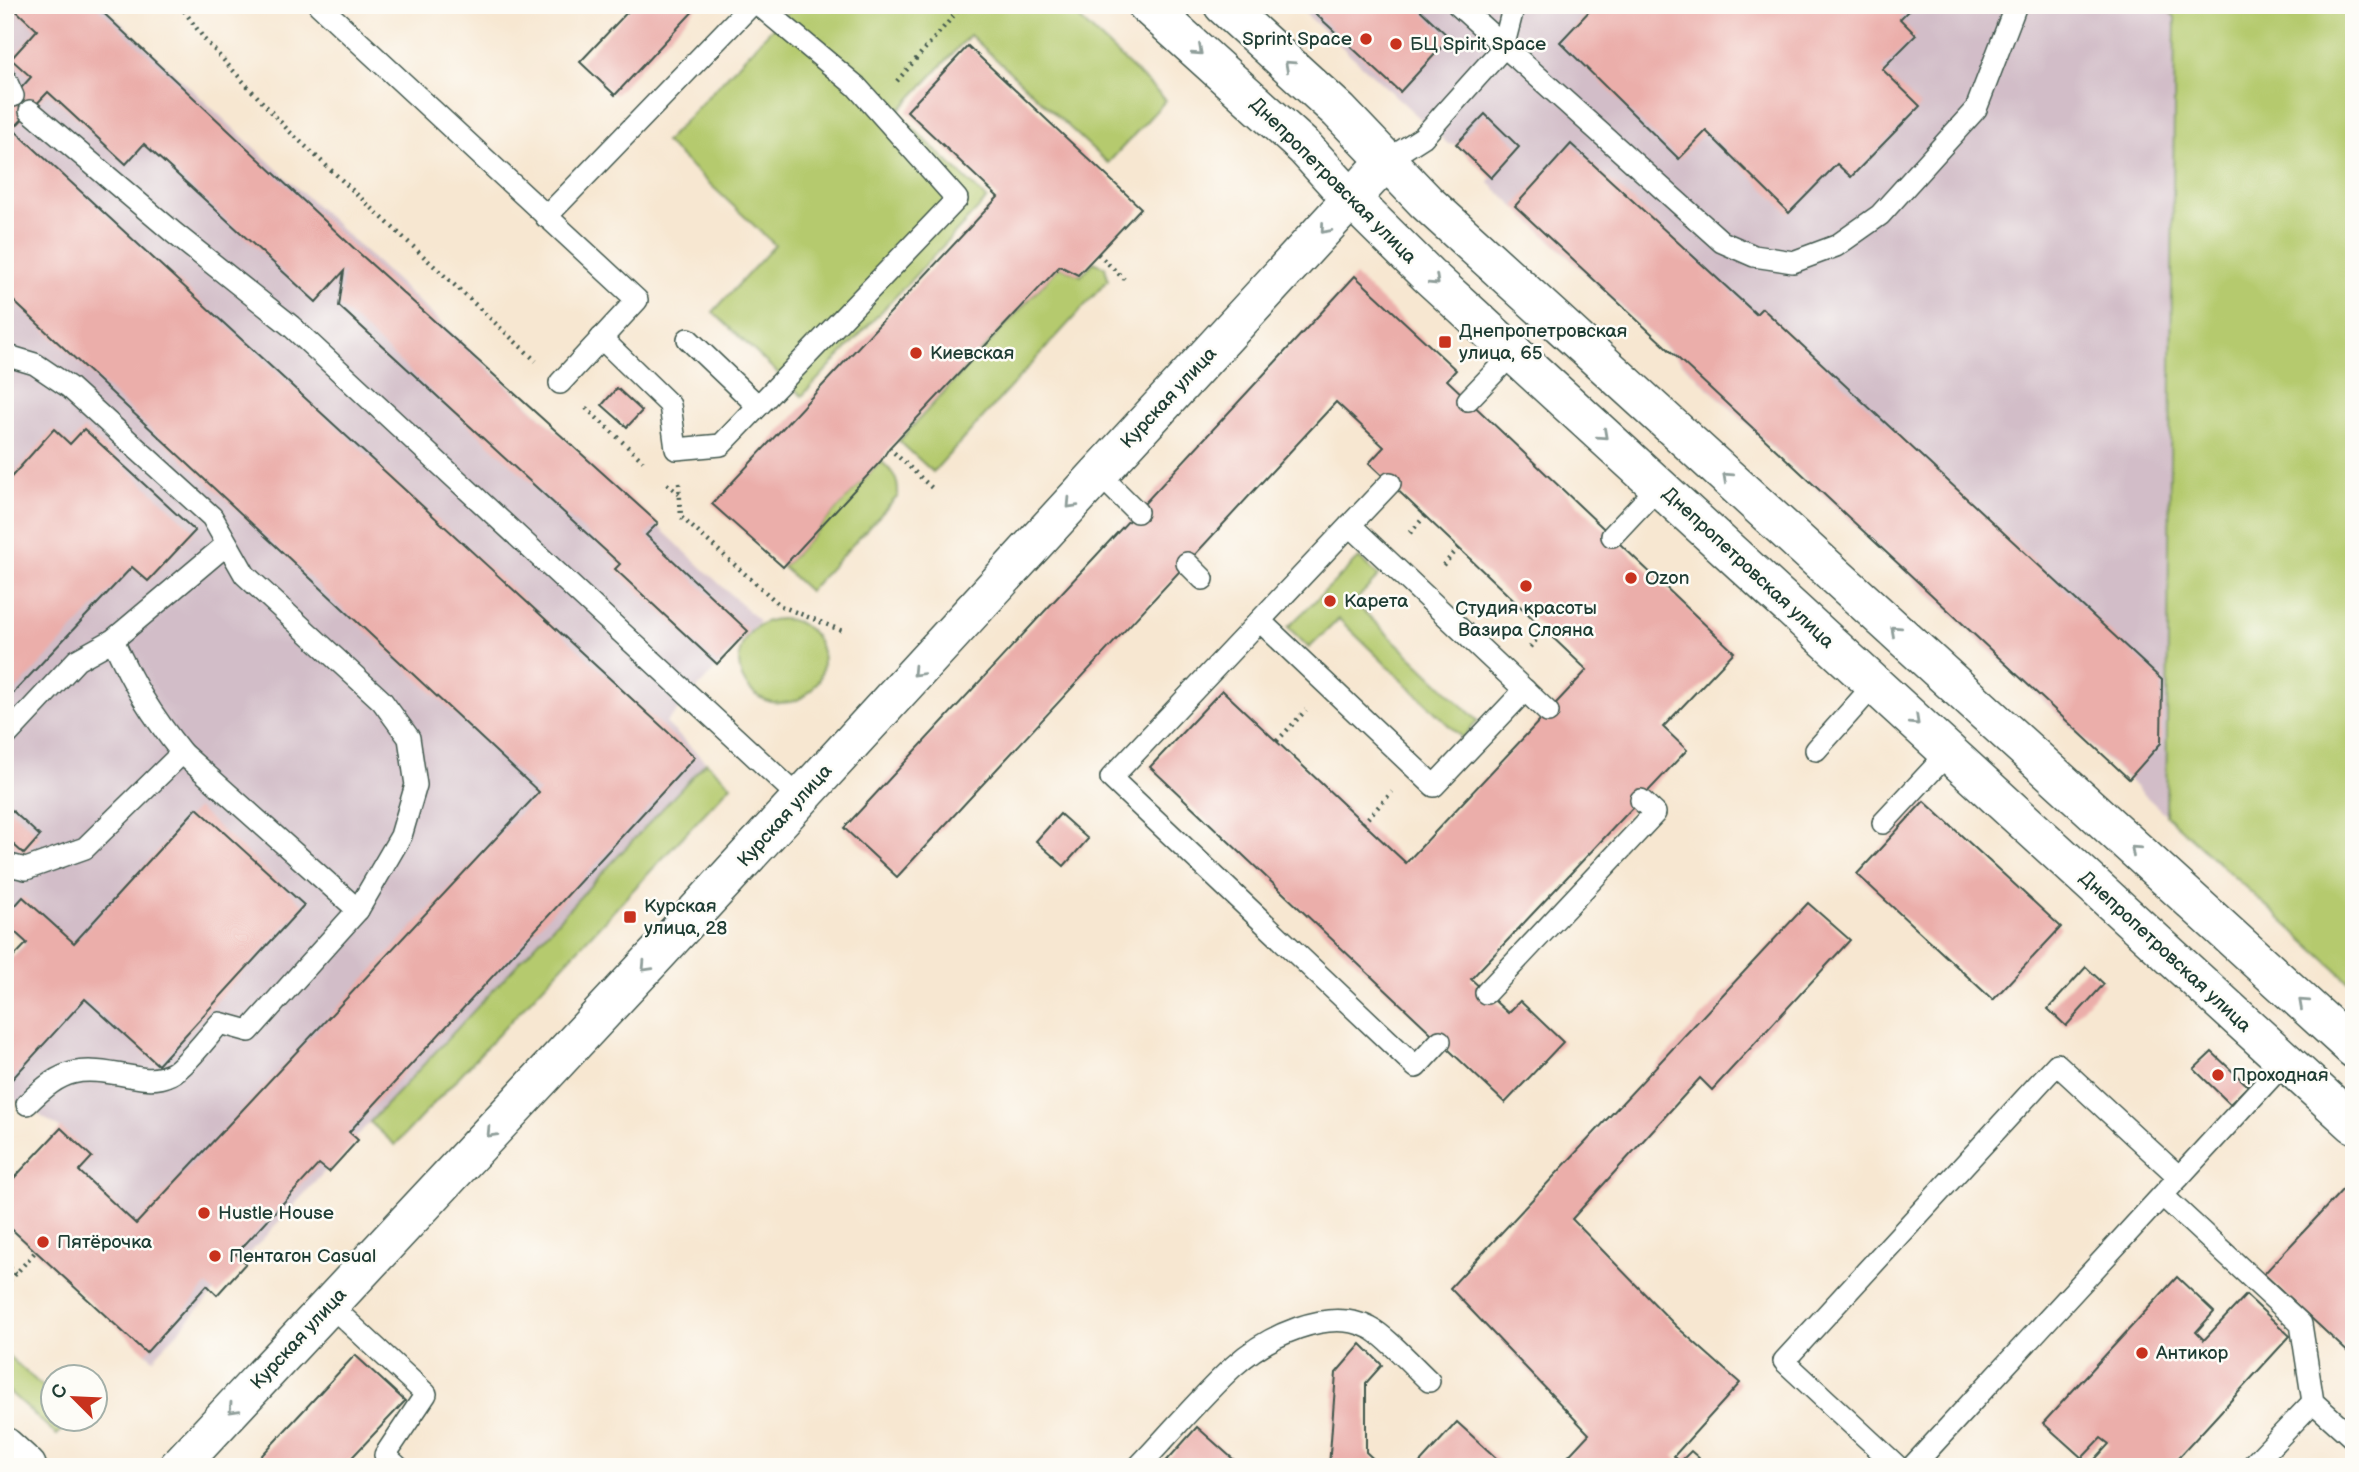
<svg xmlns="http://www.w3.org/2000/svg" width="2359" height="1472" font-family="'Balsamiq Sans',sans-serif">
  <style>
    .industrial { fill: #d2bdc8 }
    .green { fill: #b5ca6e; stroke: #6a8451; stroke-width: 2 }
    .building { fill: #ebaeaa }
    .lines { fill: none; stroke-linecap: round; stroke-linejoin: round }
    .service-casing { stroke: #3f564c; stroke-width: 24 }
    .minor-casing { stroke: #3f564c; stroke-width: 41 }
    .tertiary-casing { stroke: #3f564c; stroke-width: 41 }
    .secondary-casing { stroke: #3f564c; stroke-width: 41 }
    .path { stroke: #3f564c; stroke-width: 4.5; stroke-dasharray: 2 5; stroke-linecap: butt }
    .service { stroke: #fff; stroke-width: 21 }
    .minor { stroke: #fff; stroke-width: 38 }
    .tertiary { stroke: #fff; stroke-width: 38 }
    .secondary { stroke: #fff; stroke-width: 38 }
    .oneway { stroke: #8f9e9a }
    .poi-dot { fill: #c8321e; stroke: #fdfcf7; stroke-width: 2.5 }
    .labels { text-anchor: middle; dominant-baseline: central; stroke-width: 5; stroke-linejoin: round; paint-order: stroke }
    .poi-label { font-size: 19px; fill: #1f3d34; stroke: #fdfcf7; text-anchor: start }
    .street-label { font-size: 19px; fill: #1f3d34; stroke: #fdfcf7 }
  </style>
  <rect width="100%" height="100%" fill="#fdfcf7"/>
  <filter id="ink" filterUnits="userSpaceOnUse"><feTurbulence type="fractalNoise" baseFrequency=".0143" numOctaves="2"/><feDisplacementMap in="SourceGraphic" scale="14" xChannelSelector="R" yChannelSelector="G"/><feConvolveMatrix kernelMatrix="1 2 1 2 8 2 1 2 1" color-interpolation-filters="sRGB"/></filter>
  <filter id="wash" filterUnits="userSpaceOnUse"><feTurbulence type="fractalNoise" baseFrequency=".00686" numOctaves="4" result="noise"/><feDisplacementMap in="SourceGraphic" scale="28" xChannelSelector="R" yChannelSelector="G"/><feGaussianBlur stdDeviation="1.57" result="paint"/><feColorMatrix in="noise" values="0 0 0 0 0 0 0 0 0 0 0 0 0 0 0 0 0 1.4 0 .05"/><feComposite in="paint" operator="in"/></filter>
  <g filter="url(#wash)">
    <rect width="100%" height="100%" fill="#f7e7d1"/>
    <g class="industrial">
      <path d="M5 5H102L759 621 666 723 706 762 370 1122 153 1359 5 1223V1169L15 1178 61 1129 5 1093V965L25 943 5 925Z"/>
      <path d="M1296 5H2354V986L2166 815 1489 183 1491 178 1456 145 1448 144Z"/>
    </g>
    <g class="green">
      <path d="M794 5H1065L1166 100 1108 163 970 35 897 113 987 199 802 396 713 312 775 245 665 142Z"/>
      <path d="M2162 5H2354V986L2166 815 2175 17Z"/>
      <path d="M1094 262 1105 267 1108 280 933 472 899 441 1060 266 1081 276Z"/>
      <path d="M881 461C893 472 899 479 898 496L809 591 783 567Z"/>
      <path d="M1359 558 1379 576 1354 602 1478 721 1462 738 1339 619 1309 648 1288 627Z"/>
      <circle cx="781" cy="661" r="42"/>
      <path d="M706 762 731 785 395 1145 370 1122Z"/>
      <path d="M5 1353 51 1394 50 1397 52 1400V1420H71L57 1435 5 1388Z"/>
    </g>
    <g id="blocks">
      <g class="building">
        <path d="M10 5H95L359 253 658 523 646 535 748 631 717 664 615 569 620 564 339 306 344 271 316 302 144 144 126 164 48 92 13 129 695 757 349 1132 358 1140 329 1172 319 1164 236 1254 246 1263 217 1295 207 1285 146 1353 5 1223V1169L14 1178 61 1128 92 1157 79 1171 136 1224 539 792 5 293V106L31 77 11 59 37 30Z"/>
        <path d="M634 5H699L615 95 580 62Z"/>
        <path d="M1306 5H1415L1450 38 1400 92Z"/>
        <path d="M1595 5H1914L1900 19 1916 35 1882 69 1920 106 1851 177 1837 164 1789 213 1706 131 1679 159 1560 42Z"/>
        <path d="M968 46 1141 208 1078 275 1060 266 889 448 881 461 783 567 712 504 998 197 907 111Z"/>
        <path d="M1485 114 1519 147 1491 178 1456 144Z"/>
        <path d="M1571 144 1756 314 1762 308 2162 680 2161 743 2129 779 1515 206Z"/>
        <path d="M1355 276 1456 370 1447 380 1734 652 1663 727 1687 750 1471 979 1508 1013 1520 1001 1563 1042 1505 1103 1150 767 1222 690 1406 863 1587 670 1369 463 1384 447 1336 402 897 877 844 828Z"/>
        <path d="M617 388 642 411 627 427 602 405Z"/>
        <path d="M54 429 70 444 84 429 195 531 148 581 132 567 5 702V484Z"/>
        <path d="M1924 801 2061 927 1993 1000 1857 874Z"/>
        <path d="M5 804 40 836 24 854 5 837Z"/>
        <path d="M197 808 304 905 158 1065 85 999 5 1087V966L27 943 5 923V917L23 897 74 943Z"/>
        <path d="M1060 814 1088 839 1064 866 1036 841Z"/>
        <path d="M1808 903 1850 940 1712 1090 1700 1078 1572 1219 1676 1326 1740 1383 1674 1456 1680 1462 1691 1451 1709 1467H1566L1562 1463 1589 1434 1450 1288Z"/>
        <path d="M2086 967 2104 984 2066 1026 2048 1009Z"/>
        <path d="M2212 1052 2248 1086 2230 1104 2194 1069Z"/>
        <path d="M2345 1187 2354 1195V1358L2264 1274Z"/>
        <path d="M2177 1277 2214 1312 2196 1332 2204 1340 2246 1295 2290 1336 2170 1467H2088L2109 1444 2101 1438 2082 1458 2043 1423Z"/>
        <path d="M1361 1344 1382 1365 1366 1383V1452L1382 1467H1329L1336 1373Z"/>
        <path d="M355 1355 405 1401 343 1467H251Z"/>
        <path d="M1457 1422 1506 1467H1416Z"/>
        <path d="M1197 1427 1242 1467H1161Z"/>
      </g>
    </g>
  </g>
  <g filter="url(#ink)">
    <use href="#blocks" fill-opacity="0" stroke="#3f564c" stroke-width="2"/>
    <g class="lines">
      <defs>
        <g id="service">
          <path d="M319 5 637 300 560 383"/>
          <path d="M1458 5 1722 242 1754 256 1793 262 1836 246 1880 215 1976 109 2016 5"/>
          <path d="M5 78 13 96"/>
          <path d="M30 111 174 233 291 326 801 799"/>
          <path d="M1387 160 1423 137 1503 48 1514 5"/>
          <path d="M546 217 751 5"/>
          <path d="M601 338 670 405 676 449 721 445 957 199 856 86 759 5"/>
          <path d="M688 339 758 406"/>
          <path d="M5 355 35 364 69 387 212 517 245 575 382 701 409 738 416 785 401 836 358 910 249 1031 220 1023C209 1035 184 1068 171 1074 156 1081 145 1079 129 1076 79 1067 64 1067 27 1104"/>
          <path d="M1468 400 1513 353"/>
          <path d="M1099 474 1137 512"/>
          <path d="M1350 525 1390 483"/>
          <path d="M1612 536 1659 486"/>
          <path d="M1187 563 1203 579"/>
          <path d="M1260 621 1434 786 1525 690"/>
          <path d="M113 640C133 685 151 714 182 753L358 910"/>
          <path d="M5 737 77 660 113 640 227 544"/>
          <path d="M1816 750 1875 684"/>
          <path d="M1883 823 1948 753"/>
          <path d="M5 864 26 869 85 848 182 753"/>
          <path d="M1486 993 1655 813 1641 800"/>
          <path d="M1440 1041 1416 1067 1111 778 1350 525 1548 712"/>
          <path d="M2163 1196 2301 1324 2313 1402 2354 1439"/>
          <path d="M331 1306 426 1394 385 1455 398 1467"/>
          <path d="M1138 1467C1170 1434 1200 1397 1234 1366 1266 1337 1328 1306 1370 1328 1385 1335 1415 1368 1429 1381"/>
          <path d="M1898 1467 1784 1361 2057 1064 2179 1177"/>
          <path d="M1912 1467 2285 1062"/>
          <path d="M2251 1467 2313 1402"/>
        </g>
        <path id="minor" d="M178 1467 661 950 1387 160"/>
        <path id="tertiary" d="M5 1447 27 1467"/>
        <g id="secondary">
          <path d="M1147 5 1305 148 1351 199 1428 275 2354 1124"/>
          <path d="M1223 5 1339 111 1426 202 2354 1049"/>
        </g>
      </defs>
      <use href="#service" class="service-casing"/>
      <use href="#minor" class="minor-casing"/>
      <use href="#tertiary" class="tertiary-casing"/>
      <use href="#secondary" class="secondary-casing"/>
      <g class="path">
        <path d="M180 5 205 40 289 131 536 361"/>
        <path d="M897 81 963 5"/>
        <path d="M1098 254 1124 279"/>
        <path d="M586 408 643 461"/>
        <path d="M889 448 932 488"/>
        <path d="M679 483 681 517 781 606 845 632"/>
        <path d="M667 484 680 495"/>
        <path d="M1410 533 1425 516"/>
        <path d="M1443 565 1459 548"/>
        <path d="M1530 647 1545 630"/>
        <path d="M1277 741 1306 710"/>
        <path d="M1363 823 1392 792"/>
        <path d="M5 1267 7 1265 16 1274"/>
        <path d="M5 1286 36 1251"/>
      </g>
      <use href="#service" class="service"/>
      <use href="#minor" class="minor"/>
      <use href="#tertiary" class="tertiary"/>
      <use href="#secondary" class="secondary"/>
    </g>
    <defs><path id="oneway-chevron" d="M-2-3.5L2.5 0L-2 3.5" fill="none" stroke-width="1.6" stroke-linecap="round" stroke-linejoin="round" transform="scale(1.75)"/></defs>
    <g class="oneway">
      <use href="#oneway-chevron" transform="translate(1198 51) rotate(42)"/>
      <use href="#oneway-chevron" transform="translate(1289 65) rotate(-138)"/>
      <use href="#oneway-chevron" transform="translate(1325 229) rotate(131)"/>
      <use href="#oneway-chevron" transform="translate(1435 281) rotate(43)"/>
      <use href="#oneway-chevron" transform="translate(1603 435) rotate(42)"/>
      <use href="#oneway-chevron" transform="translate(1727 477) rotate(-138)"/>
      <use href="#oneway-chevron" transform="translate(1071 504) rotate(133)"/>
      <use href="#oneway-chevron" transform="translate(1895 630) rotate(-138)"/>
      <use href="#oneway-chevron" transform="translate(917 672) rotate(133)"/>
      <use href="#oneway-chevron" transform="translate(1915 721) rotate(43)"/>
      <use href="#oneway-chevron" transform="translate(2135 850) rotate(-138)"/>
      <use href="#oneway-chevron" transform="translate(646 967) rotate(133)"/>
      <use href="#oneway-chevron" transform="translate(2303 1003) rotate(-138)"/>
      <use href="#oneway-chevron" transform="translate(491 1133) rotate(133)"/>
      <use href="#oneway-chevron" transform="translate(233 1409) rotate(134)"/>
    </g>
  </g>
  <g class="poi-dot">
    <circle cx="1366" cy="39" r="7"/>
    <circle cx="1396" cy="44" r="7"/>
    <rect x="1438" y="335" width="14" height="14" rx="3.5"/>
    <circle cx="916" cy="353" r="7"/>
    <circle cx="1631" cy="578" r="7"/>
    <circle cx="1526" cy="586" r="7"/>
    <circle cx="1330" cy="601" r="7"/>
    <rect x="623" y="910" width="14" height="14" rx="3.5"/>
    <circle cx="2218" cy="1075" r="7"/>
    <circle cx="204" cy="1213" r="7"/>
    <circle cx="43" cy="1242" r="7"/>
    <circle cx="215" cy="1256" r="7"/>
    <circle cx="2142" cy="1353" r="7"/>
  </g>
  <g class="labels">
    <g class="poi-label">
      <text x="1352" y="39" text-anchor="end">Sprint Space</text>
      <text x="1410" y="44">БЦ Spirit Space</text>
      <text x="1459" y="331">Днепропетровская<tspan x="1459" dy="22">улица, 65</tspan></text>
      <text x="930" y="353">Киевская</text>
      <text x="1645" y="578">Ozon</text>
      <text x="1344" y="601">Карета</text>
      <text x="1526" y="608" text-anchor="middle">Студия красоты<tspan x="1526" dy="22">Вазира Слояна</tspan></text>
      <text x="644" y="906">Курская<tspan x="644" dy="22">улица, 28</tspan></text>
      <text x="2232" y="1075">Проходная</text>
      <text x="218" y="1213">Hustle House</text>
      <text x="57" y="1242">Пятёрочка</text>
      <text x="229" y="1256">Пентагон Casual</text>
      <text x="2156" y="1353">Антикор</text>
    </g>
    <g class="street-label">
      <text transform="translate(1333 181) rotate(45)">Днепропетровская улица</text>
      <text transform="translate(1169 398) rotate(-47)">Курская улица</text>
      <text transform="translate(1748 568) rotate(43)">Днепропетровская улица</text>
      <text transform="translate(785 816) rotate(-48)">Курская улица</text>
      <text transform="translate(2165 952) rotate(43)">Днепропетровская улица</text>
      <text transform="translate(299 1339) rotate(-47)">Курская улица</text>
    </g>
  </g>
  <rect width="2359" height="1472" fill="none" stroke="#fdfcf7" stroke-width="28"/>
  <g transform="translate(74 1398) rotate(294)"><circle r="33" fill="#fdfcf7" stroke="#a4b0a9" stroke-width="2"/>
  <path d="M0-5L12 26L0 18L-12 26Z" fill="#c8321e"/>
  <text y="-10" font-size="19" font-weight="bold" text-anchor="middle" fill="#1f3d34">С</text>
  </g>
</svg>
